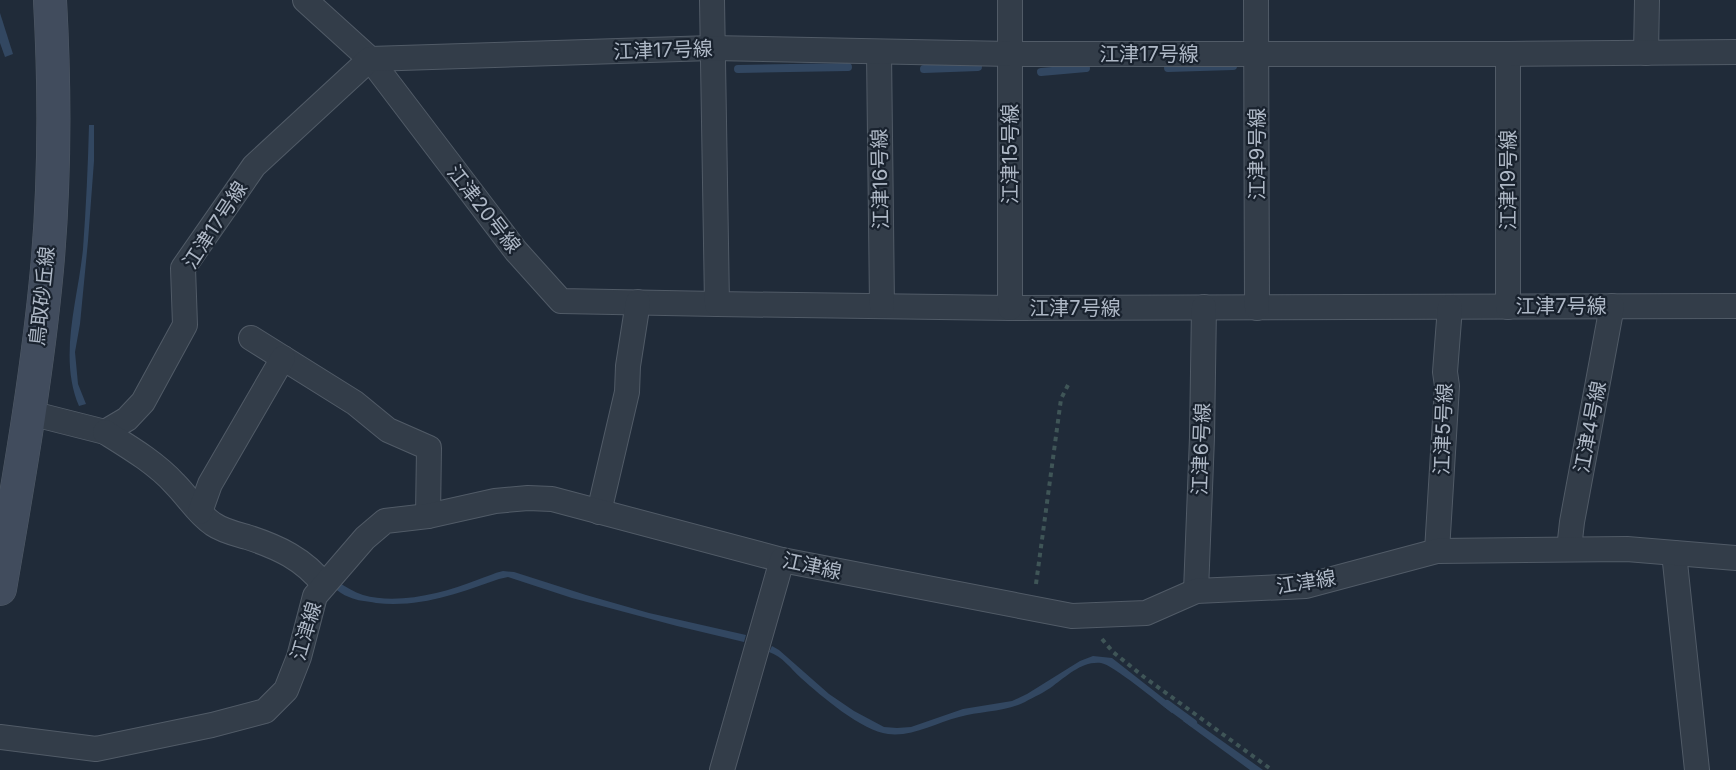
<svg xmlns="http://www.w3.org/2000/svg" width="1736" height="770" font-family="Inter,'Noto Sans JP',sans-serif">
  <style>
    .water { fill: #324761 }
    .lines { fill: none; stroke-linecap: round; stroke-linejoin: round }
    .stream { stroke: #324761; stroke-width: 8 }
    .street-casing { stroke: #515b67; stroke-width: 26 }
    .secondary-casing { stroke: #515b67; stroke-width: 34 }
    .path { stroke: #3f5557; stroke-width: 4; stroke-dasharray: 4.5 4.5; stroke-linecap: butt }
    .street { stroke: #333d49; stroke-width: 24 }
    .secondary { stroke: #414c5d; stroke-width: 33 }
    .labels { text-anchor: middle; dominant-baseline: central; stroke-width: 4.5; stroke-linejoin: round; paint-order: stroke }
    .street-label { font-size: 20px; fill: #aeb8c6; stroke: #19222e }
  </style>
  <rect width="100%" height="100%" fill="#202b39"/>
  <g class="water">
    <path d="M0 13 13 54 5 57 0 43Z"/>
    <path d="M89 125H94V161L88 241 80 324 75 352 78 384 86 404 79 406C58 357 78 300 83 249 86 207 88 166 89 125Z"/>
    <path d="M503 571 514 572 586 595 649 613 746 635 744 642 677 626 572 598 508 577 499 579C459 593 420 608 376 603 367 601 357 601 349 597 343 595 338 591 333 587L338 582C346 587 354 592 363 595 398 605 444 593 477 580 486 577 494 573 503 571Z"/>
    <path d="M772 646 779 650 829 694 854 711 884 727 897 728 911 727 963 709 1012 701 1027 694 1080 661 1093 656 1112 658 1177 709 1172 713C1160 704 1112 664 1101 663 1082 661 1067 676 1053 686 1045 692 1034 697 1025 702 1005 712 980 711 959 717 935 723 913 737 888 734 862 731 821 696 801 678 791 669 782 656 769 652Z"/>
    <path d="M1187 716 1263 770H1250L1183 721Z"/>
  </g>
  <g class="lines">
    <g class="stream">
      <path d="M1168 68 1233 66"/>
      <path d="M738 69 848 67"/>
      <path d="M924 69 978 67"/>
      <path d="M1041 72 1086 68"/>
      <path d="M1167 704 1193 723"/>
    </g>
    <defs>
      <g id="street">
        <path d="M305 0 370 59 516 251 561 301 717 304"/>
        <path d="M712 0 717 304 1010 308 1736 306"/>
        <path d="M1010 0V308"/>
        <path d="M1256 0 1257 308"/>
        <path d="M879 52 882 306"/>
        <path d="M1646 53 1647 0"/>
        <path d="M1508 307V54"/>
        <path d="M251 338 355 403 388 430 429 448 428 516"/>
        <path d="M30 413 105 432 127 419 143 402 185 325 183 268 254 166 370 59 712 48 1010 54H1508L1736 52"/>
        <path d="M105 432C129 447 156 463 175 484 188 497 198 514 213 524 223 531 236 534 247 537 278 547 304 559 324 585"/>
        <path d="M200 512 210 484 283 358"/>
        <path d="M599 512 627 392 628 366 638 302"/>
        <path d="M1569 549 1572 522 1612 306"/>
        <path d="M1437 551 1447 386 1445 372 1450 307"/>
        <path d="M1674 553 1697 770"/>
        <path d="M1196 591 1202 437 1204 307"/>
        <path d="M0 737 96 749 212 725 265 711 286 690 299 657 315 596 365 538 385 521 428 516 495 501 528 498 552 499 782 560 1072 616 1146 613 1196 591 1306 586 1437 551 1627 549 1736 558"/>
        <path d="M722 770 782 560"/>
      </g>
      <path id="secondary" d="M0 589C18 483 37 377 47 269 55 180 55 90 50 0"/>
    </defs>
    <use href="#street" class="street-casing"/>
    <use href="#secondary" class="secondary-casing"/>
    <g class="path">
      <path d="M1036 584 1061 399 1068 385"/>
      <path d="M1102 639 1113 652 1144 677 1272 770"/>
    </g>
    <use href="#street" class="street"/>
    <use href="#secondary" class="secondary"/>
  </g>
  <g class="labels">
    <g class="street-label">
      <text transform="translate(663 50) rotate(-2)">江津17号線</text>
      <text x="1149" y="54">江津17号線</text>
      <text transform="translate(1010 154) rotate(-90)">江津15号線</text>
      <text transform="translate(1257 154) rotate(-90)">江津9号線</text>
      <text transform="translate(880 179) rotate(-91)">江津16号線</text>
      <text transform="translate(1508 180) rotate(-90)">江津19号線</text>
      <text transform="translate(484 209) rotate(52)">江津20号線</text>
      <text transform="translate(215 225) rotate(-57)">江津17号線</text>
      <text transform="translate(42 296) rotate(-84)">鳥取砂丘線</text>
      <text x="1561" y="306">江津7号線</text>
      <text x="1075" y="308">江津7号線</text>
      <text transform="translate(1590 427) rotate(-79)">江津4号線</text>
      <text transform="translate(1443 429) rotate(-88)">江津5号線</text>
      <text transform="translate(1201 449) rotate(-88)">江津6号線</text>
      <text transform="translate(812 566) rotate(12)">江津線</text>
      <text transform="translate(1306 582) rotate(-9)">江津線</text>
      <text transform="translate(306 631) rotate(-73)">江津線</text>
    </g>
  </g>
</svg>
